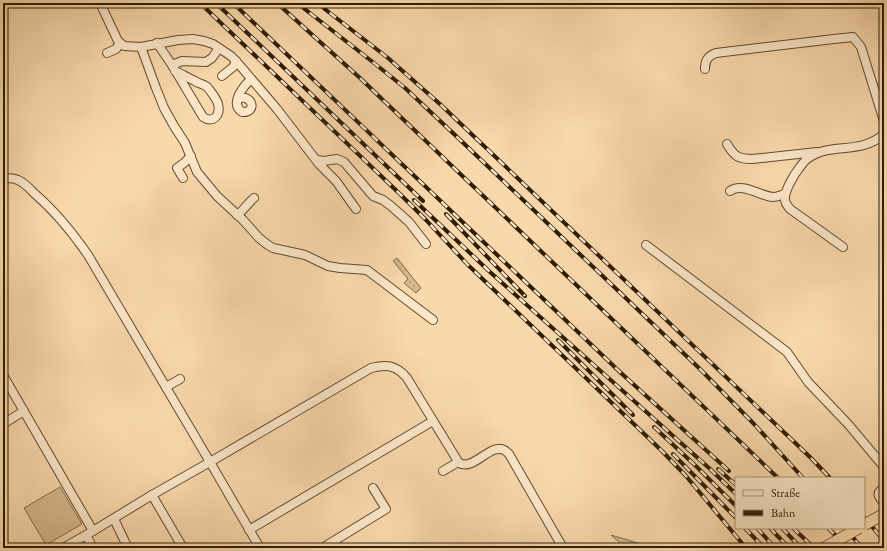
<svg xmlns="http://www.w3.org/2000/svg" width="887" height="551" font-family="'EB Garamond',serif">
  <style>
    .grass { fill: url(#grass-dots); stroke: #826a48 }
    .pitch { fill: #d6b88e; stroke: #826a48 }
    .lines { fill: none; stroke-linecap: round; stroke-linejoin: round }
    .minor-casing { stroke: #614b2d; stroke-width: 10 }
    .minor { stroke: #fbe6c8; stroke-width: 8 }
    .rail-casing { stroke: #2e1c03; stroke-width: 4 }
    .rail { stroke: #fbe6c8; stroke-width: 2.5; stroke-dasharray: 8; stroke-linecap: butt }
    .major-bridge-casing { stroke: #2e1c03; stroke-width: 12; stroke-linecap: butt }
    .major-bridge { stroke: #f9d8ab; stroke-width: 11 }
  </style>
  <defs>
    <pattern id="grass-dots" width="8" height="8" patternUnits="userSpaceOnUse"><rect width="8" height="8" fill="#d6b88e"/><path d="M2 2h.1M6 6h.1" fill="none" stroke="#b89e79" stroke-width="1.8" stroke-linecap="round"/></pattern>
  </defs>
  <rect width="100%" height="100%" fill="#f9d8ab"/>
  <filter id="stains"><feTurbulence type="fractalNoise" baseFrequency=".005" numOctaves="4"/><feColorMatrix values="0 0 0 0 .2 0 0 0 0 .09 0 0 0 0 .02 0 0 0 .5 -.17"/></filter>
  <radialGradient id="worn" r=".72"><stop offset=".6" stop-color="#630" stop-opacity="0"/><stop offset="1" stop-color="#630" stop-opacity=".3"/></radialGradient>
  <g class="grass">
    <path d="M397 258 421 288 416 293 404 283 408 279 393 261Z"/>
    <path d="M611 535 654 548H626Z"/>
  </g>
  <path class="pitch" d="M60 487 82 524 46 545 24 508Z"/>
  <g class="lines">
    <defs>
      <g id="minor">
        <path d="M100 3 118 41 124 46 141 47 178 40 193 39 204 41 213 44 231 56 236 61 277 109 319 164 336 181 356 209"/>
        <path d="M453 3H493"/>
        <path d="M157 43 172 65 203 117C213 124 221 115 218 104 217 99 212 93 208 88 205 84 199 84 195 81 188 78 182 74 175 71"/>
        <path d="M141 47 156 88 164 108 174 126 185 143 197 172 217 196 243 220 259 238 268 245 273 248 305 255 328 266 340 268 367 270 433 320"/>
        <path d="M107 53 116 49 120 43"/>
        <path d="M172 65 182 61 206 62 212 58 219 48"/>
        <path d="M705 69C705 60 708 56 716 53L834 39 853 37 861 47 884 121"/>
        <path d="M222 76 233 67 236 61"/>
        <path d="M238 99C252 93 258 113 242 112 229 103 244 86 251 79"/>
        <path d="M727 144C734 156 738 159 752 159L817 152"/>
        <path d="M317 160 324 161 337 159 344 162 373 196 383 200 391 206 409 222 426 244"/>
        <path d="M183 178 177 168 184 163 191 156"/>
        <path d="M3 179C8 178 13 178 18 180 25 183 30 189 35 194 56 212 72 232 88 255L210 462 371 368C387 364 396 365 407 378L459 463C474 471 490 443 504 450 506 451 508 453 509 454L563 548"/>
        <path d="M730 191C742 182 760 196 773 197 777 197 781 195 785 194"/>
        <path d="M237 215C244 210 248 203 254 198"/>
        <path d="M646 245 787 352 808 382 848 424 884 467"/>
        <path d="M843 247 790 209C783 201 784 197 788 187 790 182 793 178 795 174 799 169 802 163 807 159 830 141 860 156 884 134"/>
        <path d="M3 375 93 531"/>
        <path d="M166 387 180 379"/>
        <path d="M3 424 24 411"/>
        <path d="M443 471 458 462"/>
        <path d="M880 491C876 495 881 499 884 503"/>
        <path d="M152 495 183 548"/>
        <path d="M114 519 128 548"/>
        <path d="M249 530 433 421"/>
        <path d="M86 535 93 548"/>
        <path d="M3 547 4 548"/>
        <path d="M63 548 93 531 152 495 210 462 260 548"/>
        <path d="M320 548 324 547 386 509 373 488"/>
      </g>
    </defs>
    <use href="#minor" class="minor-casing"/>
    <use href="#minor" class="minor"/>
    <defs>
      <g id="rail">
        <path d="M200 3 401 195 426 220 468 265 662 451 686 476 746 548"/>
        <path d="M216 3 423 201"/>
        <path d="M233 3 621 373 729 471"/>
        <path d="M277 3 360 78 778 478"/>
        <path d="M297 3 374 63 405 88 454 134 700 369 754 424 803 478"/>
        <path d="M317 3 388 58 441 105 811 458 830 478"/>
        <path d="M414 200 490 272 709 468 736 494"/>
        <path d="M446 214 525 296"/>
        <path d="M558 340 633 415"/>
        <path d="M654 427 698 468 736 506"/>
        <path d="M673 454 736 518"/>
        <path d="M718 469 736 485"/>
        <path d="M864 517 884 541"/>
        <path d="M745 528 764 548"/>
        <path d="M757 528 775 548"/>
        <path d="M770 528 789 548"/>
        <path d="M782 528 801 548"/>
        <path d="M793 528 814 548"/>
        <path d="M828 528 848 548"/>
        <path d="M845 528 862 548"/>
      </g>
    </defs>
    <use href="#rail" class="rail-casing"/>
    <use href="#rail" class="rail"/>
    <defs>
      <g id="major-bridge">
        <path d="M864 525 884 514"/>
        <path d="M824 548 859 528"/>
      </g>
    </defs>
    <use href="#major-bridge" class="major-bridge-casing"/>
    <use href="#major-bridge" class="major-bridge"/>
  </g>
  <rect width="887" height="551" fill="none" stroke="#f9d8ab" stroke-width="16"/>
  <rect x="4" y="4" width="879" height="543" fill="none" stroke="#2e1c03" stroke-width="2"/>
  <rect x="8" y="8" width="871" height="535" fill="none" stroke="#2e1c03"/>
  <rect x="735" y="477" width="130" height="52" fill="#fbe6c8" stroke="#a99579"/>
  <rect x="743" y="490" width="20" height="6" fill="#fbe6c8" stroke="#a99579"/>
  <text x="771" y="497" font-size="12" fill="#2e1c03">Straße</text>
  <rect x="743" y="510" width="20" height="6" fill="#2e1c03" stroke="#a99579"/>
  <text x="771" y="517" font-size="12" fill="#2e1c03">Bahn</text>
  <rect width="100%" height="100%" filter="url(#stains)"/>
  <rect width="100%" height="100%" fill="url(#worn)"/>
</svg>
